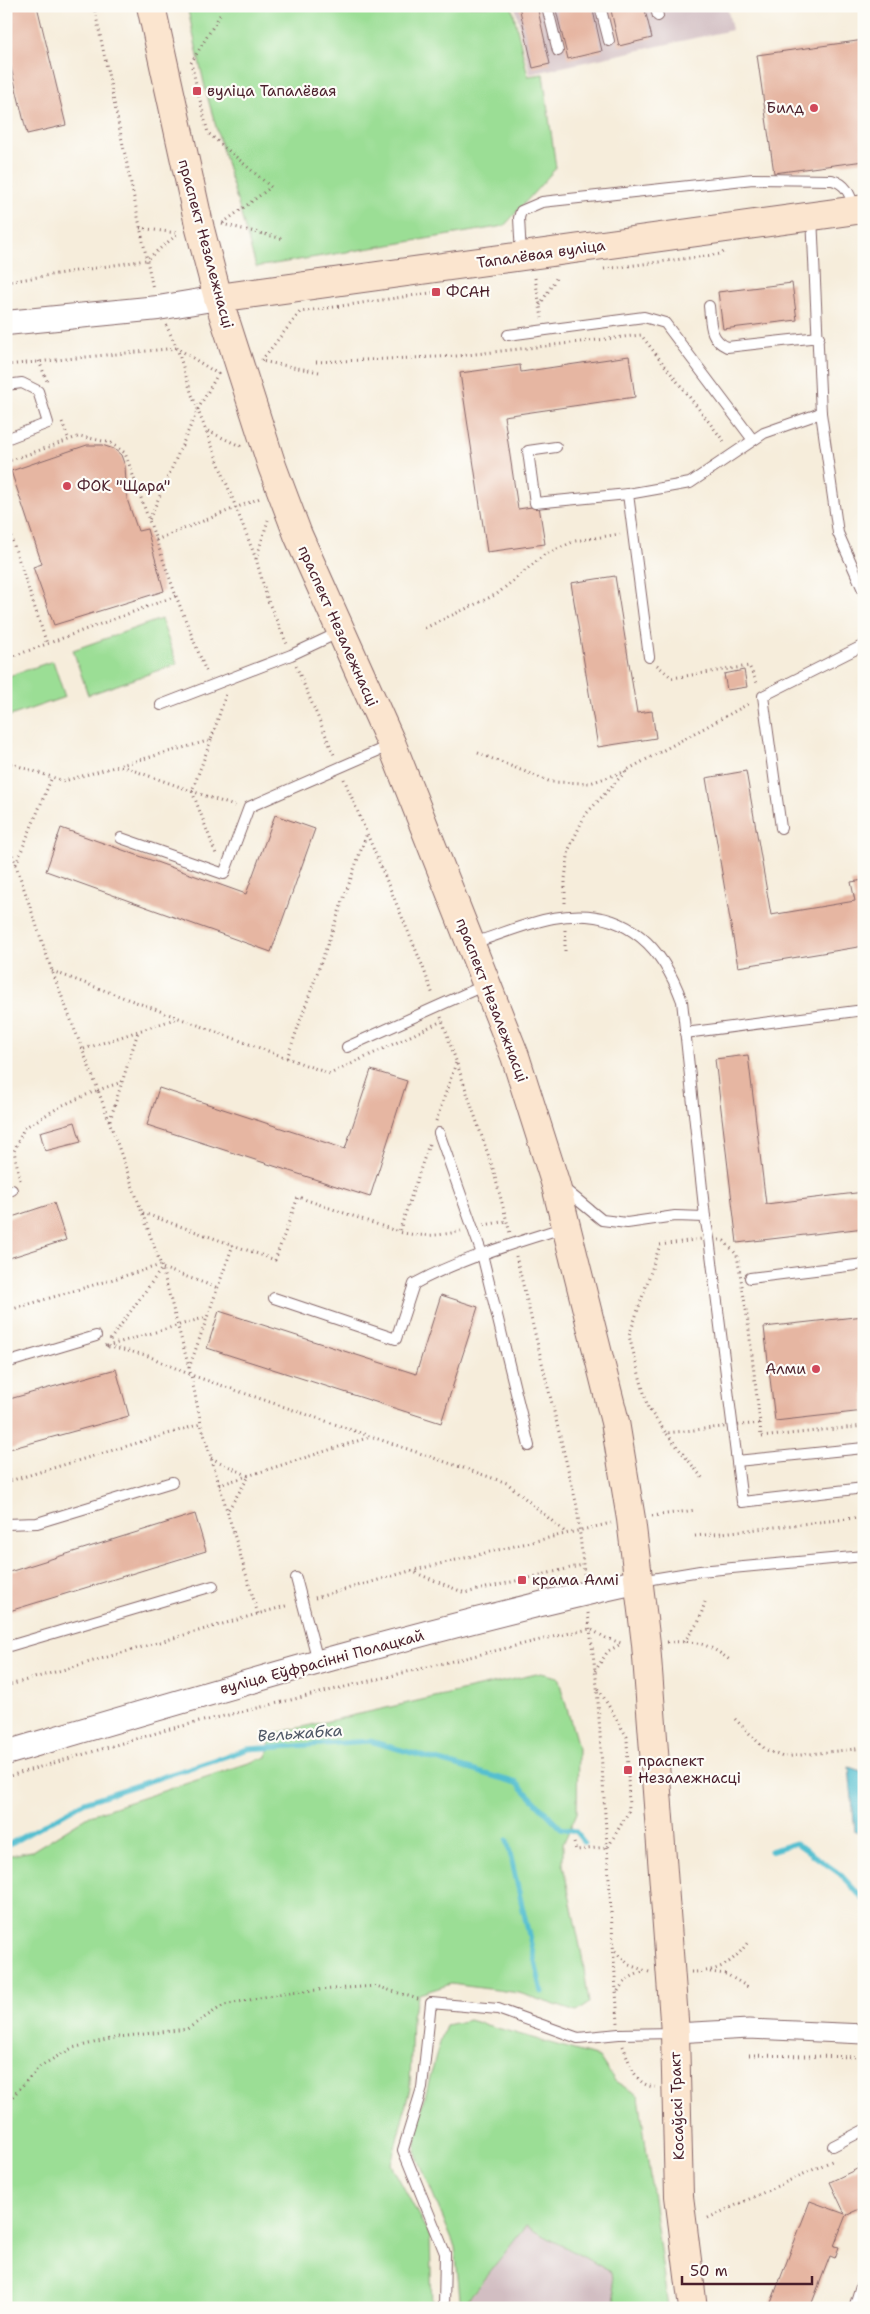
<svg xmlns="http://www.w3.org/2000/svg" width="870" height="2314" font-family="'Shantell Sans',sans-serif">
  <style>
    .industrial { fill: #d2bec2 }
    .green { fill: #9bde95; stroke: #727e60 }
    .water { fill: #54bfd0; stroke: #4f6f7e }
    .lines { fill: none; stroke-linecap: round; stroke-linejoin: round }
    .stream { stroke: #54bfd0; stroke-width: 5 }
    .building { fill: #e6b6a2 }
    .service-casing { stroke: #866769; stroke-width: 12 }
    .minor-casing { stroke: #866769; stroke-width: 21 }
    .tertiary-casing { stroke: #866769; stroke-width: 26 }
    .secondary-casing { stroke: #866769; stroke-width: 30 }
    .path { stroke: #866769; stroke-width: 3; stroke-dasharray: 1 4; stroke-linecap: butt }
    .service { stroke: #fff; stroke-width: 10 }
    .minor { stroke: #fff; stroke-width: 19 }
    .tertiary { stroke: #fff; stroke-width: 24 }
    .secondary { stroke: #fbe5cf; stroke-width: 28 }
    .poi-dot { fill: #d1495b; stroke: #fdfcf7; stroke-width: 2 }
    .labels { text-anchor: middle; dominant-baseline: central; stroke-width: 4.5; stroke-linejoin: round; paint-order: stroke }
    .poi-label { font-size: 15px; fill: #4a1f2b; stroke: #fdfcf7; text-anchor: start }
    .street-label { font-size: 15px; fill: #4a1f2b; stroke: #fdfcf7 }
    .water-label { font-size: 16px; font-style: italic; fill: #4e5765; stroke: #fdfcf7 }
  </style>
  <rect width="100%" height="100%" fill="#fdfcf7"/>
  <filter id="ink" filterUnits="userSpaceOnUse"><feTurbulence type="fractalNoise" baseFrequency=".02" numOctaves="2"/><feDisplacementMap in="SourceGraphic" scale="10" xChannelSelector="R" yChannelSelector="G"/><feConvolveMatrix kernelMatrix="1 2 1 2 8 2 1 2 1" color-interpolation-filters="sRGB"/></filter>
  <filter id="wash" filterUnits="userSpaceOnUse"><feTurbulence type="fractalNoise" baseFrequency=".0096" numOctaves="4" result="noise"/><feDisplacementMap in="SourceGraphic" scale="20" xChannelSelector="R" yChannelSelector="G"/><feGaussianBlur stdDeviation="1.12" result="paint"/><feColorMatrix in="noise" values="0 0 0 0 0 0 0 0 0 0 0 0 0 0 0 0 0 1.4 0 .05"/><feComposite in="paint" operator="in"/></filter>
  <g filter="url(#wash)">
    <rect width="100%" height="100%" fill="#f6eddb"/>
    <g class="industrial">
      <path d="M515 6H727L732 30 530 74Z"/>
      <path d="M526 2226 612 2272 616 2308H462Z"/>
    </g>
    <g class="green">
      <path d="M187 6H512L528 76 543 74 556 168 504 226 256 267 206 92Z"/>
      <path d="M161 619 177 664 88 695 73 650Z"/>
      <path d="M53 661 65 697 10 716 6 704V677Z"/>
      <path d="M541 1673 558 1677 578 1747 577 1813 563 1844V1865L582 1956 589 2003 576 2012 519 1993 451 1984 419 1994 412 2015 410 2088 391 2164 430 2237 432 2308H6V1856L32 1851 90 1815 267 1757 271 1734Z"/>
      <path d="M469 2020 599 2057 615 2081 639 2096 668 2308H616L611 2272 526 2226 461 2308 455 2247 415 2151 419 2120 436 2055 446 2025Z"/>
    </g>
    <path class="water" d="M849 1767 864 1772V1834L855 1832Z"/>
    <g class="lines">
      <g class="stream">
        <path d="M507 1840 542 1992"/>
        <path d="M6 1846 85 1802 248 1749 370 1741 517 1783 561 1828 575 1831 584 1842"/>
        <path d="M770 1851 796 1843 840 1874 864 1900"/>
      </g>
    </g>
    <g id="blocks">
      <g class="building">
        <path d="M6 6H37L66 125 27 134 6 47Z"/>
        <path d="M519 6H537L550 64 533 68Z"/>
        <path d="M555 6H592L602 51 568 59Z"/>
        <path d="M610 6H644L652 38 619 46Z"/>
        <path d="M864 40V161L774 173 757 55Z"/>
        <path d="M6 168 12 188 6 189Z"/>
        <path d="M792 283 797 320 723 329 718 292Z"/>
        <path d="M629 356 635 397 504 416 518 509 539 506 545 544 487 552 460 373 520 365 521 372Z"/>
        <path d="M87 445H102L114 449 121 455 125 466 127 499 138 531 147 529 164 591 54 625 33 567 42 564 11 471Z"/>
        <path d="M615 576 637 713 652 711 656 738 598 747 571 583Z"/>
        <path d="M744 670 747 687 727 690 724 674Z"/>
        <path d="M746 771 771 915 855 901 851 882 864 880V946L738 967 706 778Z"/>
        <path d="M275 815 315 829 271 952 46 871 61 828 246 894Z"/>
        <path d="M860 1044H864V1072H862Z"/>
        <path d="M748 1055 766 1204 864 1192V1228L737 1243 715 1059Z"/>
        <path d="M371 1070 407 1081 370 1197 147 1125 159 1088 345 1149Z"/>
        <path d="M75 1122 81 1142 45 1151 40 1132Z"/>
        <path d="M54 1203 66 1240 6 1259V1219Z"/>
        <path d="M441 1295 478 1307 441 1423 207 1348 219 1311 416 1374Z"/>
        <path d="M864 1316V1411L775 1421 764 1327Z"/>
        <path d="M116 1369 129 1416 6 1450V1400Z"/>
        <path d="M195 1514 206 1551 6 1612V1573Z"/>
        <path d="M864 2162V2207L846 2215 834 2246 839 2247 835 2258 830 2256 810 2308H769L810 2201 845 2214 830 2182 859 2168 858 2165Z"/>
      </g>
    </g>
  </g>
  <g filter="url(#ink)">
    <use href="#blocks" fill-opacity="0" stroke="#866769" stroke-width="1"/>
    <g class="lines">
      <defs>
        <g id="service">
          <path d="M547 6 558 51"/>
          <path d="M600 6 609 41"/>
          <path d="M655 6 658 16"/>
          <path d="M812 216 821 413 838 533 864 592"/>
          <path d="M521 255 519 218 521 211 542 202 753 179 832 180C847 184 850 195 855 209"/>
          <path d="M709 306C711 323 709 339 727 347L819 337"/>
          <path d="M508 335 644 317 665 323 753 440"/>
          <path d="M6 385 22 383 38 391 48 423 6 439"/>
          <path d="M556 447 528 451 535 503 628 494"/>
          <path d="M649 657 628 494 690 483 764 433 821 413"/>
          <path d="M161 705 291 655 340 632"/>
          <path d="M781 828 763 696 864 645"/>
          <path d="M121 838 224 874 249 807 391 745"/>
          <path d="M473 943C499 935 526 923 553 918 620 906 660 940 682 1001L705 1217"/>
          <path d="M685 1033 864 1010"/>
          <path d="M347 1047 485 985"/>
          <path d="M439 1133 482 1254 529 1446"/>
          <path d="M562 1187 602 1220 627 1223 675 1216 705 1217 709 1238 742 1502 864 1488"/>
          <path d="M6 1191 12 1190"/>
          <path d="M750 1278 864 1264"/>
          <path d="M274 1298 396 1339 414 1284C461 1258 514 1244 565 1227"/>
          <path d="M6 1363 96 1336"/>
          <path d="M737 1461 864 1448"/>
          <path d="M6 1524 37 1523 172 1482"/>
          <path d="M296 1578 318 1661"/>
          <path d="M640 1581 700 1571 864 1556"/>
          <path d="M6 1647 213 1586"/>
          <path d="M833 2146 864 2130"/>
          <path d="M444 2308 445 2253 403 2150 422 2088 431 2003 498 2009 578 2038 619 2034 674 2033"/>
          <path d="M854 2308 864 2276"/>
        </g>
        <path id="minor" d="M675 2033 749 2029 864 2034"/>
        <g id="tertiary">
          <path d="M6 323 158 308 218 298"/>
          <path d="M6 1753C216 1691 426 1628 640 1581"/>
        </g>
        <g id="secondary">
          <path d="M151 6 200 229 218 298 272 466 298 535 392 745 515 1056 555 1182 615 1422 631 1519 646 1644 675 2033 679 2196 693 2308"/>
          <path d="M218 298 864 209"/>
        </g>
      </defs>
      <use href="#service" class="service-casing"/>
      <use href="#minor" class="minor-casing"/>
      <use href="#tertiary" class="tertiary-casing"/>
      <use href="#secondary" class="secondary-casing"/>
      <g class="path">
        <path d="M94 6 153 289"/>
        <path d="M220 15 191 63 208 133 271 187 223 223"/>
        <path d="M222 224 284 239"/>
        <path d="M140 228 177 233"/>
        <path d="M604 269 721 254 725 251"/>
        <path d="M535 278 542 318"/>
        <path d="M6 282 146 260 179 233"/>
        <path d="M540 305 558 275"/>
        <path d="M166 325 177 348 192 395 256 559 268 601 287 644"/>
        <path d="M39 361 47 381"/>
        <path d="M316 362 458 356 641 335 726 444"/>
        <path d="M6 365 177 348 218 374 198 409 149 520"/>
        <path d="M319 372 261 361 300 312 437 292"/>
        <path d="M62 422 69 440"/>
        <path d="M208 431 240 446 241 449"/>
        <path d="M6 462 80 436 111 443 125 453 176 596 6 659"/>
        <path d="M6 522 47 644"/>
        <path d="M156 540 260 498"/>
        <path d="M256 559 268 520"/>
        <path d="M176 596 207 674"/>
        <path d="M425 628 497 594 544 555 575 541 620 534"/>
        <path d="M657 665 672 678 749 666 758 685"/>
        <path d="M296 666 335 757"/>
        <path d="M211 740 192 791 216 854"/>
        <path d="M478 753 551 782 590 783 627 771"/>
        <path d="M6 762 64 781 211 740 226 694"/>
        <path d="M121 766 237 807"/>
        <path d="M344 779 423 967 433 995"/>
        <path d="M6 836 52 971 98 1090 122 1082"/>
        <path d="M16 864 52 777"/>
        <path d="M565 903V879L569 849 585 815 627 770 750 703"/>
        <path d="M565 930V951"/>
        <path d="M52 971 330 1074 442 1021"/>
        <path d="M441 1017 493 1169 510 1233"/>
        <path d="M84 1049 178 1018"/>
        <path d="M287 1058 367 833"/>
        <path d="M110 1120 138 1032"/>
        <path d="M436 1121 456 1063"/>
        <path d="M429 1144 399 1232C420 1237 439 1236 461 1231"/>
        <path d="M20 1180 14 1151 24 1128 63 1105 98 1090 162 1268 191 1375 201 1424 258 1614"/>
        <path d="M143 1213 275 1260 298 1197 399 1232"/>
        <path d="M484 1225 507 1221"/>
        <path d="M709 1238 724 1241 737 1255 748 1322 760 1423 666 1433 648 1408 629 1336 660 1245Z"/>
        <path d="M516 1256 577 1506 584 1574"/>
        <path d="M6 1311 161 1265"/>
        <path d="M110 1340 162 1268 218 1288"/>
        <path d="M106 1345 105 1346 146 1355 191 1375 507 1483 565 1532"/>
        <path d="M107 1346 207 1317"/>
        <path d="M189 1368 233 1245"/>
        <path d="M760 1423 761 1437 864 1426"/>
        <path d="M667 1434 704 1480"/>
        <path d="M211 1458 249 1476 227 1512"/>
        <path d="M6 1482 201 1424"/>
        <path d="M219 1485 370 1437"/>
        <path d="M652 1516 696 1510"/>
        <path d="M695 1536 864 1517"/>
        <path d="M411 1571 465 1593 583 1565"/>
        <path d="M315 1598 410 1571 611 1523"/>
        <path d="M588 1613 597 1686 618 2023"/>
        <path d="M667 1642C698 1641 706 1642 731 1661"/>
        <path d="M684 1642 699 1621 705 1602"/>
        <path d="M595 1671 608 1651 621 1644"/>
        <path d="M6 1686 289 1605"/>
        <path d="M735 1719 766 1750 783 1757 864 1748"/>
        <path d="M6 1777 170 1729 565 1634 590 1629 606 1638 624 1644"/>
        <path d="M574 1843 576 1850 608 1847 629 1811 627 1737 597 1686"/>
        <path d="M615 1951 629 1965 649 1972"/>
        <path d="M691 1972C718 1972 732 1964 748 1942"/>
        <path d="M710 1972 726 1974 748 1987"/>
        <path d="M618 1991C624 1980 631 1976 643 1972"/>
        <path d="M623 2046C630 2063 634 2085 655 2087"/>
        <path d="M749 2055 864 2057"/>
        <path d="M6 2104 39 2067 72 2048 119 2037 187 2029 224 2005 289 1992 376 1986 421 2000"/>
        <path d="M708 2218 834 2160"/>
      </g>
      <use href="#service" class="service"/>
      <use href="#minor" class="minor"/>
      <use href="#tertiary" class="tertiary"/>
      <use href="#secondary" class="secondary"/>
    </g>
  </g>
  <g class="poi-dot">
    <rect x="192" y="86" width="10" height="10" rx="2.5"/>
    <circle cx="814" cy="108" r="5"/>
    <rect x="431" y="287" width="10" height="10" rx="2.5"/>
    <circle cx="67" cy="486" r="5"/>
    <circle cx="816" cy="1369" r="5"/>
    <rect x="517" y="1575" width="10" height="10" rx="2.5"/>
    <rect x="623" y="1765" width="10" height="10" rx="2.5"/>
  </g>
  <g class="labels">
    <g class="poi-label">
      <text x="207" y="91">вуліца Тапалёвая</text>
      <text x="804" y="108" text-anchor="end">Билд</text>
      <text x="446" y="292">ФСАН</text>
      <text x="77" y="486">ФОК "Щара"</text>
      <text x="806" y="1369" text-anchor="end">Алми</text>
      <text x="532" y="1580">крама Алмі</text>
      <text x="638" y="1761">праспект<tspan x="638" dy="17">Незалежнасці</tspan></text>
    </g>
    <g class="street-label">
      <text transform="translate(206 244) rotate(75)">праспект Незалежнасці</text>
      <text transform="translate(541 254) rotate(-8)">Тапалёвая вуліца</text>
      <text transform="translate(338 626) rotate(66)">праспект Незалежнасці</text>
      <text transform="translate(492 1000) rotate(69)">праспект Незалежнасці</text>
      <text transform="translate(322 1662) rotate(-15)">вуліца Еўфрасінні Полацкай</text>
      <text transform="translate(677 2106) rotate(-92)">Косаўскі Тракт</text>
    </g>
    <g class="water-label">
      <text transform="translate(300 1733) rotate(-4)">Вельжабка</text>
    </g>
  </g>
  <rect width="870" height="2314" fill="none" stroke="#fdfcf7" stroke-width="25"/>
  <path d="M682 2276v8h130v-8" fill="none" stroke="#4a1f2b" stroke-width="2.5"/>
  <text x="690" y="2276" font-size="15" fill="#4a1f2b" stroke="#fdfcf7" stroke-width="4" paint-order="stroke">50 m</text>
</svg>
